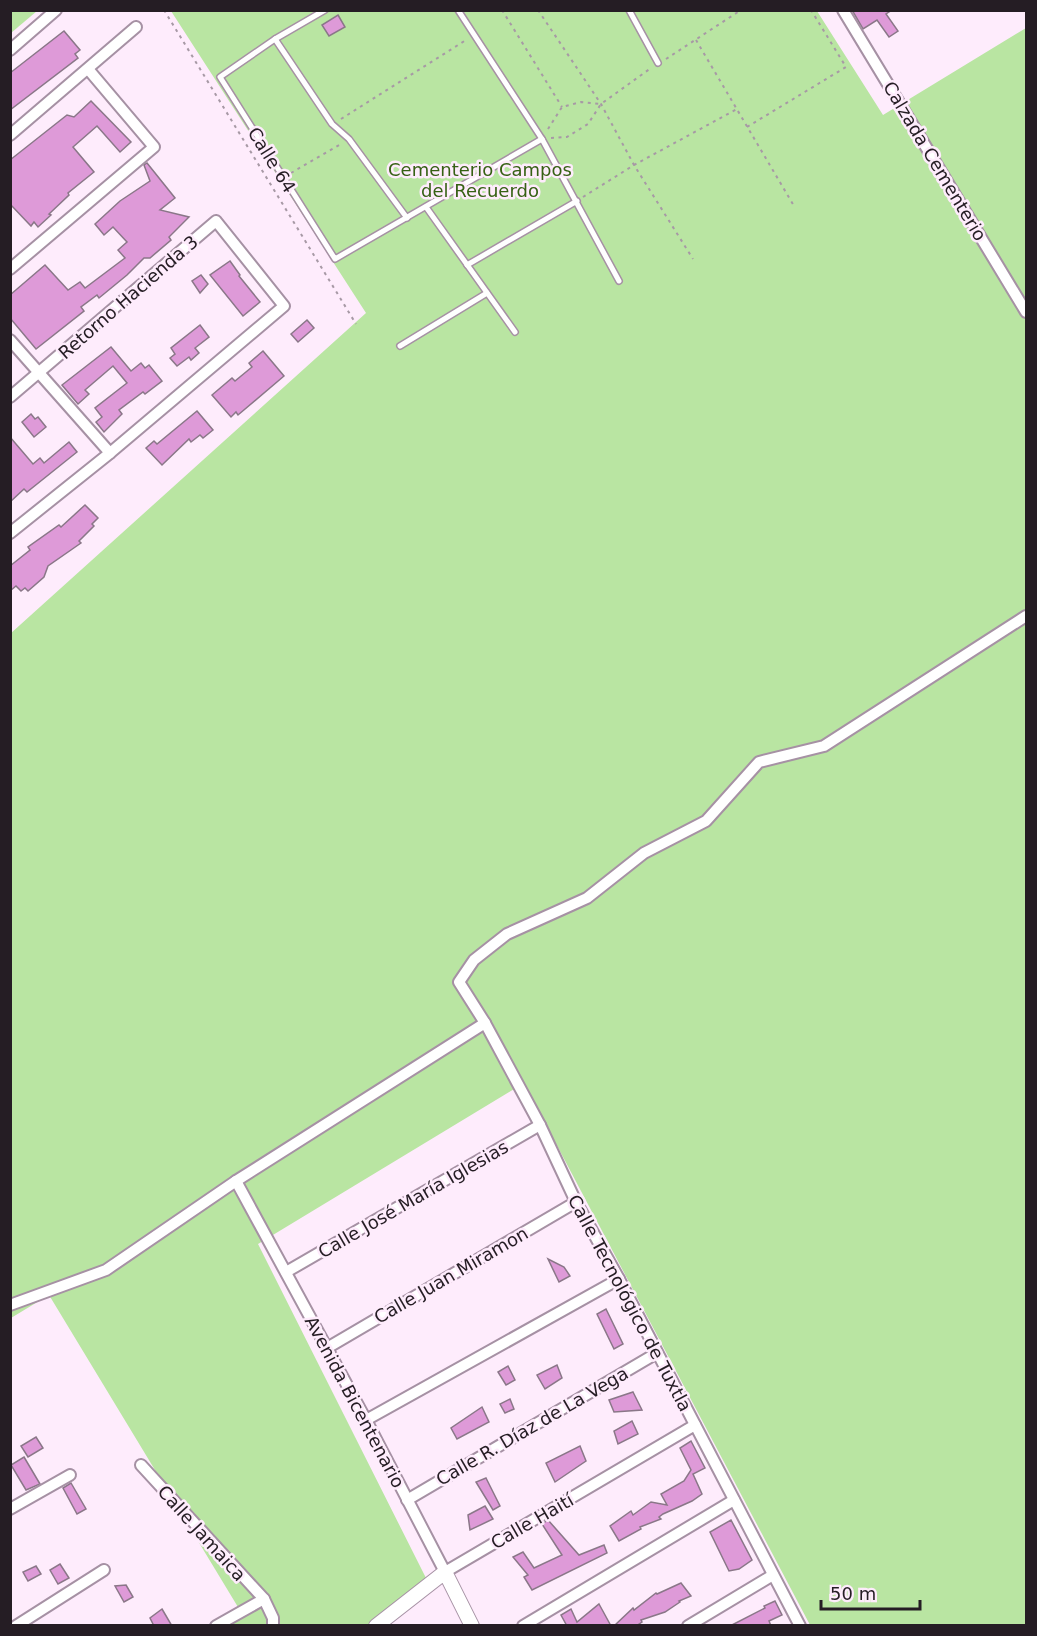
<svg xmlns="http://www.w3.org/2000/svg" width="1037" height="1636" font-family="'DejaVu Sans',sans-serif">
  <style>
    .green { fill: #b9e5a2 }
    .building { fill: #de9ad8; stroke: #8a7788; stroke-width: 1.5 }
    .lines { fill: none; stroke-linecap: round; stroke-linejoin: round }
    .service-casing { stroke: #a691a4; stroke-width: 8 }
    .minor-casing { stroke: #a691a4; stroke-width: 14 }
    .tertiary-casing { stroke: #a691a4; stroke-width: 16 }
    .path { stroke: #a799a5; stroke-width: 2; stroke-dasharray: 3 4.5; stroke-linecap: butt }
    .service { stroke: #fff; stroke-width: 5 }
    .minor { stroke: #fff; stroke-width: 10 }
    .tertiary { stroke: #fff; stroke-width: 14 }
    .labels { text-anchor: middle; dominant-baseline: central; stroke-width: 5; stroke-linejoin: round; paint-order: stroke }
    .street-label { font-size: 18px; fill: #251d24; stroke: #feecfc }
    .park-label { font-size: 18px; fill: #366114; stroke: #feecfc }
  </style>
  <rect width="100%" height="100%" fill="#feecfc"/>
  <g class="green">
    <path d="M11 10H37V11L11 33Z"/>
    <path d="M171 11H817L883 115 1026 28V1625H810L524 1083 258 1244 428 1582 370 1625H230L244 1617 49 1295 11 1318 10 634 366 313Z"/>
  </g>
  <g class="building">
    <path d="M852 10H892L886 14 898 31 889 37 877 20 863 29Z"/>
    <path d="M338 15 345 27 329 36 322 25Z"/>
    <path d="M64 31 80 50 75 54 78 58 10 110V73Z"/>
    <path d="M91 101 131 142 120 152 97 126 73 147 94 172 68 193 69 195 49 214 51 215 38 227 34 222 31 226 10 204V160L67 115 74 117Z"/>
    <path d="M147 163 175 198 160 210 189 217 169 237 171 240 150 258H144L127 275 99 298 97 295 81 307 84 311 36 349 10 318V295L45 265 68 290 80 282 85 288 125 258 118 250 127 242 113 227 104 235 95 224 120 201 150 181 144 165Z"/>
    <path d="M230 261 240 275 239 276 260 302 243 316 210 275Z"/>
    <path d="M201 275 208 284 200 293 192 281Z"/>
    <path d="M307 320 314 328 298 342 291 334Z"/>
    <path d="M200 325 209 337 195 348 199 353 191 360 189 357 177 366 170 358 175 354 171 348Z"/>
    <path d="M111 347 131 371 141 363 145 368 149 365 162 381 145 394 143 392 119 410 122 414 104 432 96 422 102 417 95 408 127 383 113 366 85 390 89 394 78 404 62 385Z"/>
    <path d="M263 351 284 376 238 415 236 412 231 417 212 395 232 378 235 381 252 367 249 363Z"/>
    <path d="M197 411 213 430 203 438 200 435 191 442 189 439 162 465 146 448 154 441 157 444Z"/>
    <path d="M31 414 35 419 38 417 46 427 34 437 22 422Z"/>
    <path d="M10 437 33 464 40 458 44 463 69 442 77 452 27 492 24 489 10 502Z"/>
    <path d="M85 505 98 518 92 524 94 526 79 541 81 543 48 566 44 577 28 591 25 588 21 591 16 586 10 591V566L30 550 28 547 59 525 61 527Z"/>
    <path d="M548 1259 564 1267 570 1276 559 1282Z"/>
    <path d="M606 1309 623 1344 614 1349 597 1314Z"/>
    <path d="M557 1365 562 1378 545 1389 537 1375Z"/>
    <path d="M508 1366 515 1380 506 1385 498 1372Z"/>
    <path d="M633 1392 642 1410 614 1412 609 1400Z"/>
    <path d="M510 1399 514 1409 505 1413 500 1404Z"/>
    <path d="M482 1407 489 1422 457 1439 451 1428Z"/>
    <path d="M632 1421 638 1434 618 1444 614 1431Z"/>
    <path d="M36 1437 43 1448 28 1457 21 1446Z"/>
    <path d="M691 1441 705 1468 693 1474 702 1494 692 1501 663 1514 659 1517 661 1519 640 1527 641 1529 619 1541 610 1526 631 1511 633 1515 651 1502 667 1505 661 1494 684 1481 691 1470 680 1448Z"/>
    <path d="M580 1446 586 1461 555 1482 546 1463Z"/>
    <path d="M24 1457 40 1484 26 1490 11 1465Z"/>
    <path d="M486 1478 500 1506 493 1510 476 1482Z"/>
    <path d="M71 1483 86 1509 77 1514 63 1488Z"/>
    <path d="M485 1506 493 1519 470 1530 468 1515Z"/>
    <path d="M548 1520 579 1555 604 1545 607 1553 532 1590 524 1577 528 1575 513 1557 523 1552 534 1568 562 1555 542 1524Z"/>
    <path d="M731 1520 752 1560 739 1569 729 1571 710 1532Z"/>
    <path d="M60 1564 69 1578 58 1584 50 1570Z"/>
    <path d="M36 1566 41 1574 28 1581 23 1572Z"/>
    <path d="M681 1583 691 1596 679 1601 680 1602 665 1612 641 1620 642 1622 636 1626H614L633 1608 634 1610 656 1593 657 1594Z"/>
    <path d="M126 1585 133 1597 124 1602 115 1586Z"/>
    <path d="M775 1601 782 1615 769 1621 771 1626H730L765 1608 764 1606Z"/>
    <path d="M599 1604 611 1626H567L561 1615 571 1609 577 1622Z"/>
    <path d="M162 1609 172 1626H154L150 1618Z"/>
  </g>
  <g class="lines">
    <defs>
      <g id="service">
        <path d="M325 10 275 39 220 77 335 259 542 139"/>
        <path d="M458 10 542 139 619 281"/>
        <path d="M629 10 658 63"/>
        <path d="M275 39 332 124 349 139 407 218"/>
        <path d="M426 207 515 332"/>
        <path d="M467 265 577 201"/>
        <path d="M400 346 487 293"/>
      </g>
      <g id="minor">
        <path d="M843 10 1026 312"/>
        <path d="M10 50 56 10"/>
        <path d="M10 135 136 27"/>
        <path d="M10 269 154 147 88 69"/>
        <path d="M10 340 110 453"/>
        <path d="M10 397 216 221 284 306 110 453 10 533"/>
        <path d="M236 1181 366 1420 445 1572 695 1425"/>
        <path d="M286 1272 540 1125"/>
        <path d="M10 1305 106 1270 236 1181 485 1023"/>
        <path d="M327 1348 576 1202"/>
        <path d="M366 1420 619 1279"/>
        <path d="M141 1465 264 1599 273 1618V1626"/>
        <path d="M407 1500 657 1353"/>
        <path d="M10 1509 70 1475"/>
        <path d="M16 1626 104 1570"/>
        <path d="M216 1626 264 1599"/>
        <path d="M523 1626 734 1500"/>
        <path d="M688 1626 773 1575"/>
        <path d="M800 1626 619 1279 576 1202 540 1125 485 1023 459 982 474 960 507 934 587 898 644 853 706 821 759 762 824 746 1026 616"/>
      </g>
      <path id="tertiary" d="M376 1626 445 1572 472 1626"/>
    </defs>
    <use href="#service" class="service-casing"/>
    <use href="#minor" class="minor-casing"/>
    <use href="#tertiary" class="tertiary-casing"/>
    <g class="path">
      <path d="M164 10 356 324"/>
      <path d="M502 10 562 107"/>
      <path d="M538 10 601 104 634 165 693 259"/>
      <path d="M696 40 794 206"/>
      <path d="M666 59 741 10"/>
      <path d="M341 119 466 40"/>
      <path d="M747 127 846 67 811 10"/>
      <path d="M548 129 562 107 581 102 601 104"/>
      <path d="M551 138 567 137 588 124 601 104 651 68"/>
      <path d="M291 173 341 144"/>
      <path d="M583 197 634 165 737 109"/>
    </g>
    <use href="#service" class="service"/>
    <use href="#minor" class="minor"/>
    <use href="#tertiary" class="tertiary"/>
  </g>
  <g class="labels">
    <g class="street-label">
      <text transform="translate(272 160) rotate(58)">Calle 64</text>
      <text transform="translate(935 161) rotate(59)">Calzada Cementerio</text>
      <text transform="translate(128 297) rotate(-41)">Retorno Hacienda 3</text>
      <text transform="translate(413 1199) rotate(-30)">Calle José María Iglesias</text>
      <text transform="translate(451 1275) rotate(-30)">Calle Juan Miramon</text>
      <text transform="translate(630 1303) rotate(62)">Calle Tecnológico de Tuxtla</text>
      <text transform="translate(355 1402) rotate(62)">Avenida Bicentenario</text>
      <text transform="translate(532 1426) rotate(-30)">Calle R. Díaz de La Vega</text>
      <text transform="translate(532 1521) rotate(-30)">Calle Haití</text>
      <text transform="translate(202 1533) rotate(48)">Calle Jamaica</text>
    </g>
    <g class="park-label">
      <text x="480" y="169">Cementerio Campos<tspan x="480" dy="21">del Recuerdo</tspan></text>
    </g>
  </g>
  <rect width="1037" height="1636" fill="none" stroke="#251d24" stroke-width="24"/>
  <path d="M821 1600v9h99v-9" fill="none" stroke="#251d24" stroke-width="3"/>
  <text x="830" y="1600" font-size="18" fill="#251d24" stroke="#feecfc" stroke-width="4.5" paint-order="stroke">50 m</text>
</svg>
